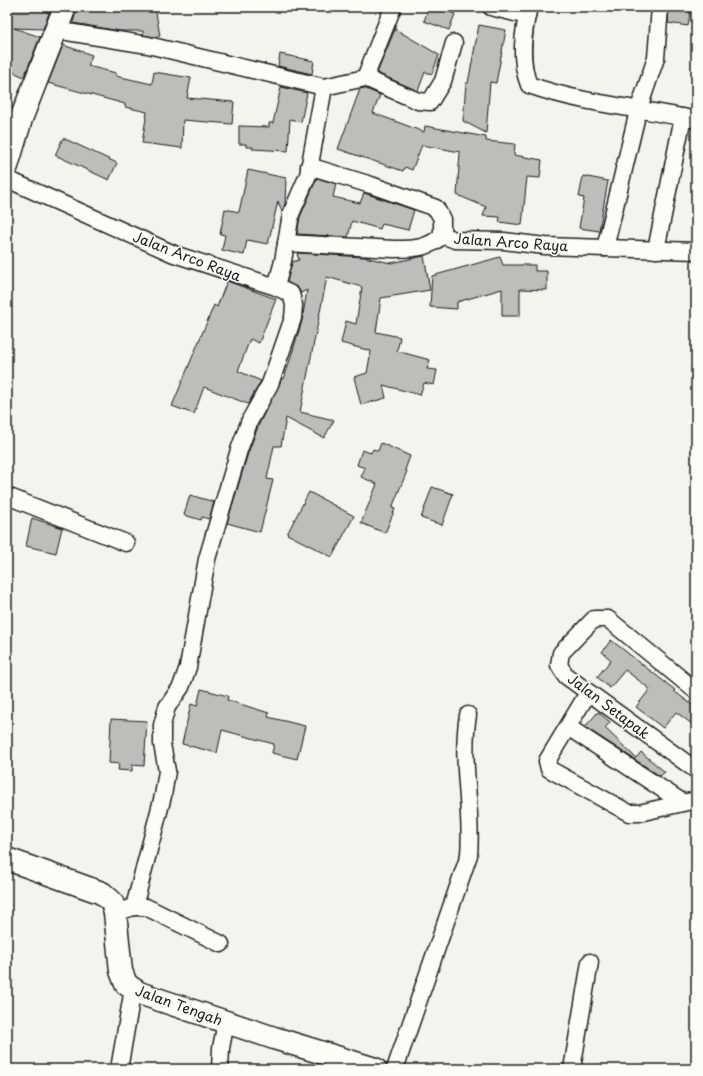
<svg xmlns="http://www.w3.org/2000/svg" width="703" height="1076" font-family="'Playpen Sans',sans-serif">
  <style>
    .building { fill: #bebdba; stroke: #1c1c1c }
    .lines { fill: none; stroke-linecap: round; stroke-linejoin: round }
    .street-casing { stroke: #1c1c1c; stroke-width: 19 }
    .secondary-casing { stroke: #1c1c1c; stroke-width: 25 }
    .street { stroke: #fdfcf7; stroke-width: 16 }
    .secondary { stroke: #fdfcf7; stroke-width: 22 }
    .labels { text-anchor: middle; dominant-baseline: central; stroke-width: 3; stroke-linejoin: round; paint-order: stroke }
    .street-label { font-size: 14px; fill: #1c1c1c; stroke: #fdfcf7 }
  </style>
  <rect width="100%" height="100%" fill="#f4f3ee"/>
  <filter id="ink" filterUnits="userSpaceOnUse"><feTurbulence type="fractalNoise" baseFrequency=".025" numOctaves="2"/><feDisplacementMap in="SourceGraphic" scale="8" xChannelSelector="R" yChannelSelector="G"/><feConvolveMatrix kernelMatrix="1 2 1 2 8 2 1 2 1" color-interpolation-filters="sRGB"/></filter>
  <g filter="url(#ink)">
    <g class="building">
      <path d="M7 7H38L49 13 43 29 14 28 40 37 24 77 7 69Z"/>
      <path d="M77 7 139 9 138 7H155L160 36 154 37 143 35V31H120L73 23Z"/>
      <path d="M429 7H437L455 14 449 30 424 21Z"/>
      <path d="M669 7H691L688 26 668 23Z"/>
      <path d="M479 25 506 30 496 83 490 82 486 133 463 121 466 83H468Z"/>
      <path d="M395 29 439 55 432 74 425 72 418 91 377 73Z"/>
      <path d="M63 45 92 55 88 66 116 73V76L152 84 154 72 191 78 187 98 234 102 232 124 183 120 182 148 142 143 147 112 125 107V104L48 83Z"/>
      <path d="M280 54 314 61 312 74 278 66Z"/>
      <path d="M281 87 307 93 301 122 290 119 288 151 252 149 253 147H246V144H239V126L269 127V123H273Z"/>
      <path d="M364 88 380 95 373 113 424 132 425 126 486 137V141L515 144 514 155 542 160 540 178 527 177 522 225 499 222 500 217 483 216 486 207 457 195 460 152 422 145 412 170 405 167 403 171 338 149 360 89Z"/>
      <path d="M63 138 117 163 109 180 55 155Z"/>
      <path d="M248 170 286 178 285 204 282 212 278 201 268 244 247 240 244 255 222 250 225 235 220 234 225 209 239 212Z"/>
      <path d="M583 176 608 181 599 231 579 228 584 198 579 197Z"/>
      <path d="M317 178 336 184 333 197 360 203 364 193 414 210 408 230 382 224 380 229 352 221 348 237 297 234 300 217Z"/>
      <path d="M299 253 364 257 391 263 424 256 430 290 381 298 376 332 400 337 397 351 430 360 427 369 437 370 434 385 424 383 420 395 383 385 386 398 361 405 354 377 367 373 371 351 341 343 346 321 356 324 362 287 327 277 300 412 334 420 324 438 286 418 281 446H274L267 479 273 480 260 532 227 523 248 453 259 424 282 378 284 379 302 321 307 290 301 293 298 288 287 282 292 262 299 260 297 254Z"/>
      <path d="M500 257 503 265H535V271H547V290L520 289V316H502V289L457 302V309L430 307 432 276Z"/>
      <path d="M227 281 276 299 259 343 250 339 238 371 261 381 248 404 204 387 194 414 172 406 214 305 217 307Z"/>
      <path d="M381 443 410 456 405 470 407 471 392 508 395 509 385 533 361 523 377 484 361 477 365 468 357 465 362 450 371 453 373 449 378 451Z"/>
      <path d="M432 487 453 494 442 525 421 518Z"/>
      <path d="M309 492 354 516 332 557 287 534Z"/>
      <path d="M190 495 214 502 209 519 202 517 201 520 184 515Z"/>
      <path d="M32 518 62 528 56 553 26 546Z"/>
      <path d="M611 640 675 690 674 691 696 708V727L676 712 663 728 636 707 650 689 625 670 610 688 597 677 611 660 602 652Z"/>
      <path d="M201 689 228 696 227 700 269 713 268 717 305 726 297 759 272 753 274 744 222 730 217 753 182 744 191 704 197 706Z"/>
      <path d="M598 712 610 722 605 728 636 758 641 752 665 772 660 776 585 727Z"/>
      <path d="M111 719 147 721 144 766 132 765V771L118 770 119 764 109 763Z"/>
    </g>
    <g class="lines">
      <defs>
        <g id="street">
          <path d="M491 7 527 16"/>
          <path d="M529 7C523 32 519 60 529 85 583 104 640 108 696 120"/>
          <path d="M55 30 148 45 324 87 365 78 393 7"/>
          <path d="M365 78 418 101 430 102 443 81 454 43"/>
          <path d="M309 166 371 185 436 208 442 219V235L455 240 504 241 545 246 696 251"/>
          <path d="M7 179 174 254 276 287 283 261 291 214 308 175 324 87"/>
          <path d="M286 243 394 249C411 249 430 249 442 235"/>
          <path d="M605 248 638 111 656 58 660 7"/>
          <path d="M656 250 683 117"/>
          <path d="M7 496 126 543"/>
          <path d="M696 691 608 619H594L561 653 559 665 566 676 696 770"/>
          <path d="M588 693 547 761 549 769 629 813H639L696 800"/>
          <path d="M568 727 682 802"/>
          <path d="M134 907 163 796 167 771 162 744V725L167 707 181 687 188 667 207 559 239 450 250 420 270 384 293 318 294 305 291 294 276 287"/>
          <path d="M124 910 134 907H146L221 944"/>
          <path d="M119 1069 133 989"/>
          <path d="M220 1069 221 1048 226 1022"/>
          <path d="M395 1069 469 855C473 808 460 762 468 715"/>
          <path d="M572 1069 590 962"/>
        </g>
        <g id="secondary">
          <path d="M7 166 21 119 65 7"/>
          <path d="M7 859 102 893 112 902 115 913 121 971 126 984 139 993 274 1038 375 1069"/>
        </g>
      </defs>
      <use href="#street" class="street-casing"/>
      <use href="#secondary" class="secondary-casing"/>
      <use href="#street" class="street"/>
      <use href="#secondary" class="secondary"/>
    </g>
  </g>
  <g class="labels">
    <g class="street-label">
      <text transform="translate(511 242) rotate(4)">Jalan Arco Raya</text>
      <text transform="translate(187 256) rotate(21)">Jalan Arco Raya</text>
      <text transform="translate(609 706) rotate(37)">Jalan Setapak</text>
      <text transform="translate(179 1005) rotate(20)">Jalan Tengah</text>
    </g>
  </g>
  <rect width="703" height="1076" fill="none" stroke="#fdfcf7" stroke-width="24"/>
  <rect x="12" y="12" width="679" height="1052" fill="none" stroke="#1c1c1c" stroke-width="1.5" filter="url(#ink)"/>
</svg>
